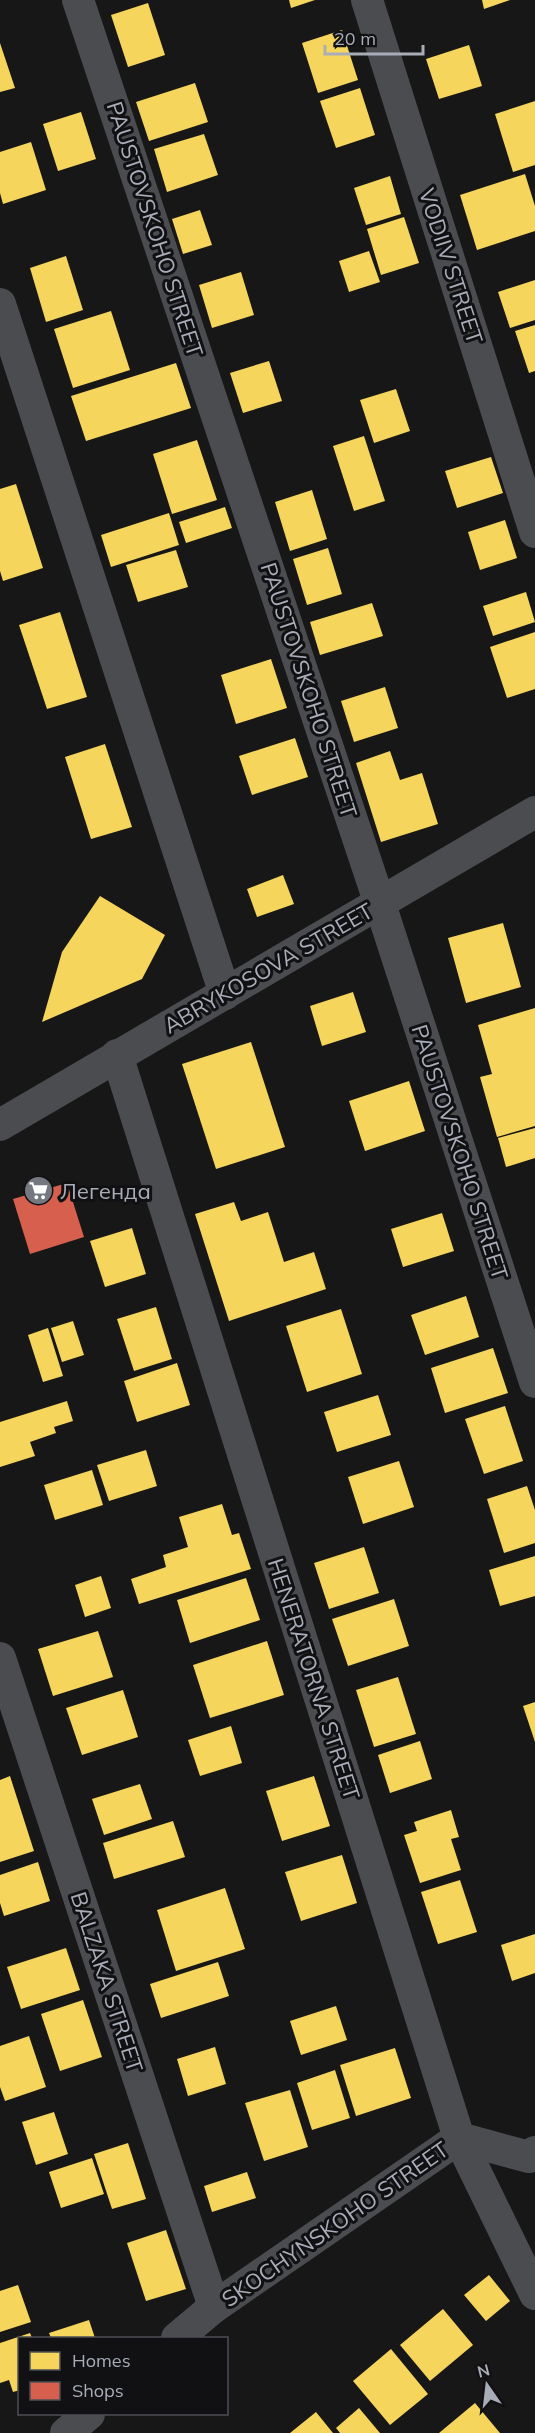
<svg xmlns="http://www.w3.org/2000/svg" width="535" height="2433" font-family="Mulish,sans-serif">
  <style>
    .homes { fill: #f6d55c }
    .shops { fill: #d6604d }
    .lines { fill: none; stroke-linecap: round; stroke-linejoin: round }
    .street { stroke: #4b4c50; stroke-width: 32 }
    .labels { text-anchor: middle; dominant-baseline: central; stroke-width: 6; stroke-linejoin: round; paint-order: stroke }
    .street-label { font-size: 22px; fill: #a8adb8; stroke: #111113 }
    .poi-label { font-size: 22px; fill: #a8adb8; stroke: #111113; text-anchor: start }
  </style>
  <rect width="100%" height="100%" fill="#171717"/>
  <g class="homes">
    <path d="M289 0H315L291 8Z"/>
    <path d="M482 0H510L484 9Z"/>
    <path d="M148 3 165 55 128 67 111 15Z"/>
    <path d="M342 30 358 80 318 93 302 43Z"/>
    <path d="M0 43 15 88 0 92Z"/>
    <path d="M469 45 482 86 439 99 426 59Z"/>
    <path d="M195 83 208 122 149 141 136 102Z"/>
    <path d="M360 88 375 135 336 148 320 101Z"/>
    <path d="M535 101V165L513 172 495 114Z"/>
    <path d="M81 112 96 159 58 171 43 124Z"/>
    <path d="M204 134 218 175 167 192 154 149Z"/>
    <path d="M31 142 46 190 3 204 0 193V152Z"/>
    <path d="M525 174 535 206V231L477 250 460 195Z"/>
    <path d="M390 176 401 214 366 225 354 188Z"/>
    <path d="M200 210 212 245 183 254 172 219Z"/>
    <path d="M404 217 419 263 381 275 367 229Z"/>
    <path d="M369 251 380 282 349 292 339 261Z"/>
    <path d="M66 256 83 310 46 322 30 268Z"/>
    <path d="M241 272 254 315 212 328 199 285Z"/>
    <path d="M535 280V320L510 328 498 292Z"/>
    <path d="M111 311 130 370 73 388 54 329Z"/>
    <path d="M535 325V371L529 373 515 331Z"/>
    <path d="M269 361 282 401 243 413 230 373Z"/>
    <path d="M176 363 191 408 86 441 71 396Z"/>
    <path d="M396 389 410 431 374 443 360 400Z"/>
    <path d="M364 436 385 501 354 511 333 446Z"/>
    <path d="M197 440 217 500 172 514 153 454Z"/>
    <path d="M491 457 503 493 457 508 445 471Z"/>
    <path d="M16 484 43 568 3 581 0 571V489Z"/>
    <path d="M312 490 327 539 290 551 275 502Z"/>
    <path d="M225 507 232 528 186 543 179 522Z"/>
    <path d="M169 513 179 545 111 567 101 535Z"/>
    <path d="M505 520 517 558 480 570 468 532Z"/>
    <path d="M328 548 342 594 307 605 293 559Z"/>
    <path d="M176 550 188 587 138 602 126 565Z"/>
    <path d="M526 592 535 622 493 636 483 606Z"/>
    <path d="M372 603 383 636 320 655 310 622Z"/>
    <path d="M60 612 87 697 47 709 19 625Z"/>
    <path d="M535 632V689L507 698 490 647Z"/>
    <path d="M271 659 287 708 236 724 221 675Z"/>
    <path d="M385 687 398 728 354 742 341 701Z"/>
    <path d="M295 738 308 777 252 795 239 756Z"/>
    <path d="M105 744 132 827 91 839 65 757Z"/>
    <path d="M390 751 400 780 422 773 438 824 381 842 356 763Z"/>
    <path d="M283 875 294 904 257 917 247 889Z"/>
    <path d="M100 896 165 935 142 979 42 1022 62 952Z"/>
    <path d="M503 923 521 987 466 1003 448 938Z"/>
    <path d="M353 992 366 1032 322 1046 310 1006Z"/>
    <path d="M535 1008V1126L497 1137 480 1077 492 1074 478 1025Z"/>
    <path d="M251 1042 285 1147 216 1169 182 1064Z"/>
    <path d="M409 1081 425 1131 365 1151 349 1101Z"/>
    <path d="M535 1128V1158L506 1167 498 1138Z"/>
    <path d="M234 1202 241 1221 268 1212 284 1262 314 1252 326 1289 229 1321 195 1214Z"/>
    <path d="M442 1213 454 1251 403 1267 391 1229Z"/>
    <path d="M132 1228 146 1274 105 1287 90 1241Z"/>
    <path d="M466 1296 479 1337 425 1355 411 1315Z"/>
    <path d="M156 1307 172 1359 134 1371 117 1319Z"/>
    <path d="M341 1309 362 1374 307 1392 286 1326Z"/>
    <path d="M73 1321 84 1355 62 1362 51 1328Z"/>
    <path d="M48 1328 63 1376 43 1382 28 1335Z"/>
    <path d="M493 1348 508 1393 445 1413 431 1368Z"/>
    <path d="M177 1363 190 1405 137 1422 124 1381Z"/>
    <path d="M378 1395 391 1435 337 1452 324 1412Z"/>
    <path d="M67 1401 73 1421 54 1427 56 1433 30 1442 35 1456 0 1467V1422Z"/>
    <path d="M505 1406 523 1461 484 1474 465 1419Z"/>
    <path d="M146 1450 157 1486 109 1501 97 1465Z"/>
    <path d="M399 1461 414 1507 363 1524 348 1477Z"/>
    <path d="M92 1470 103 1505 55 1520 44 1485Z"/>
    <path d="M527 1486 535 1510V1543L504 1553 487 1499Z"/>
    <path d="M222 1504 232 1535 239 1533 251 1569 139 1604 131 1579 166 1567 163 1555 188 1547 179 1517Z"/>
    <path d="M364 1547 379 1593 329 1609 314 1563Z"/>
    <path d="M535 1556V1596L500 1606 489 1570Z"/>
    <path d="M101 1576 111 1608 85 1617 75 1585Z"/>
    <path d="M246 1578 260 1620 190 1643 177 1600Z"/>
    <path d="M394 1599 409 1646 348 1666 332 1619Z"/>
    <path d="M98 1631 113 1677 53 1696 38 1649Z"/>
    <path d="M267 1641 284 1695 210 1718 193 1665Z"/>
    <path d="M398 1677 416 1734 374 1747 356 1690Z"/>
    <path d="M123 1690 138 1737 82 1755 66 1708Z"/>
    <path d="M535 1702V1742L523 1706Z"/>
    <path d="M231 1726 242 1763 200 1776 188 1740Z"/>
    <path d="M420 1741 432 1779 390 1793 378 1755Z"/>
    <path d="M10 1776 34 1851 0 1862V1780Z"/>
    <path d="M314 1776 330 1826 282 1841 266 1791Z"/>
    <path d="M140 1784 152 1819 104 1835 92 1799Z"/>
    <path d="M451 1810 459 1837 451 1839 461 1870 420 1883 404 1835 417 1831 414 1822Z"/>
    <path d="M173 1821 185 1857 114 1879 103 1843Z"/>
    <path d="M342 1855 357 1903 301 1921 285 1872Z"/>
    <path d="M38 1862 50 1901 4 1916 0 1903V1875Z"/>
    <path d="M460 1880 477 1932 438 1944 421 1892Z"/>
    <path d="M225 1888 245 1949 176 1971 157 1910Z"/>
    <path d="M535 1934V1973L512 1981 501 1945Z"/>
    <path d="M66 1948 80 1990 21 2009 7 1967Z"/>
    <path d="M218 1962 229 1996 161 2018 150 1984Z"/>
    <path d="M83 2000 102 2057 60 2071 41 2014Z"/>
    <path d="M336 2006 347 2040 301 2055 290 2021Z"/>
    <path d="M29 2036 46 2087 5 2101 0 2087V2046Z"/>
    <path d="M215 2047 226 2084 188 2096 177 2059Z"/>
    <path d="M395 2048 411 2098 356 2116 340 2065Z"/>
    <path d="M335 2070 350 2118 312 2130 297 2083Z"/>
    <path d="M290 2090 308 2147 264 2161 245 2103Z"/>
    <path d="M54 2112 68 2154 36 2165 22 2122Z"/>
    <path d="M128 2143 146 2199 112 2209 94 2154Z"/>
    <path d="M92 2158 104 2194 61 2208 49 2172Z"/>
    <path d="M247 2172 256 2198 212 2212 204 2186Z"/>
    <path d="M166 2230 186 2289 146 2301 127 2243Z"/>
    <path d="M489 2275 510 2301 486 2321 464 2295Z"/>
    <path d="M18 2285 31 2322 0 2332V2291Z"/>
    <path d="M443 2309 473 2345 430 2381 400 2345Z"/>
    <path d="M89 2320 95 2338H51L49 2333Z"/>
    <path d="M30 2333 32 2338H20V2390L13 2392 9 2380 0 2383V2343Z"/>
    <path d="M391 2349 428 2394 390 2425 353 2381Z"/>
    <path d="M475 2403 500 2433H439Z"/>
    <path d="M359 2408 380 2433H340L336 2428Z"/>
    <path d="M316 2412 333 2433H290Z"/>
  </g>
  <path class="shops" d="M67 1183 84 1237 30 1254 13 1199Z"/>
  <g class="lines">
    <g class="street">
      <path d="M78 0 380 904 535 1382"/>
      <path d="M367 0 535 532"/>
      <path d="M0 304 225 994"/>
      <path d="M117 1055 459 2138 535 2294"/>
      <path d="M0 1125 535 812"/>
      <path d="M0 1658 214 2307"/>
      <path d="M177 2338 214 2307 459 2138 529 2157 535 2152"/>
      <path d="M66 2433 89 2414"/>
    </g>
  </g>
  <defs>
    <symbol id="supermarket-disc" viewBox="-11 -11 22 22"><circle r="9.5" fill="#757880" stroke="#111113"/><path d="M-6-5.5h2.5l.6 2H6L4.5 2H-2.5L-4.4-4H-6ZM-1.5 3.2a1.3 1.3 0 1 0 .1 0ZM3 3.2a1.3 1.3 0 1 0 .1 0Z" fill="#fff"/></symbol>
  </defs>
  <g fill-rule="evenodd">
    <use href="#supermarket-disc" x="22" y="1174" width="33" height="33"/>
  </g>
  <g class="labels">
    <g class="street-label">
      <text transform="translate(155 229) rotate(72)">PAUSTOVSKOHO STREET</text>
      <text transform="translate(451 266) rotate(72)">VODIIV STREET</text>
      <text transform="translate(309 690) rotate(72)">PAUSTOVSKOHO STREET</text>
      <text transform="translate(268 968) rotate(-30)">ABRYKOSOVA STREET</text>
      <text transform="translate(460 1152) rotate(72)">PAUSTOVSKOHO STREET</text>
      <text transform="translate(314 1679) rotate(72)">HENERATORNA STREET</text>
      <text transform="translate(107 1982) rotate(72)">BALZAKA STREET</text>
      <text transform="translate(335 2224) rotate(-35)">SKOCHYNSKOHO STREET</text>
    </g>
    <g class="poi-label">
      <text x="60" y="1191">Легенда</text>
    </g>
  </g>
  <rect x="18" y="2337" width="210" height="78" fill="#111113" stroke="#4d4f55" stroke-width="1.5"/>
  <rect x="30" y="2352" width="30" height="18" fill="#f6d55c" stroke="#4d4f55" stroke-width="1.5"/>
  <text x="72" y="2367" font-size="18" fill="#a8adb8">Homes</text>
  <rect x="30" y="2382" width="30" height="18" fill="#d6604d" stroke="#4d4f55" stroke-width="1.5"/>
  <text x="72" y="2397" font-size="18" fill="#a8adb8">Shops</text>
  <g transform="translate(487 2385) rotate(346)" stroke="#111113" stroke-width="4.5" paint-order="stroke">
  <path d="M0-4.5L10 22L0 15L-10 22Z" fill="#a8adb8"/>
  <text y="-9" font-size="16" font-weight="bold" text-anchor="middle" fill="#a8adb8">N</text>
  </g>
  <path d="M325 45v9h98v-9" fill="none" stroke="#a8adb8" stroke-width="3"/>
  <text x="334" y="45" font-size="18" fill="#a8adb8" stroke="#111113" stroke-width="4.5" paint-order="stroke">20 m</text>
</svg>
